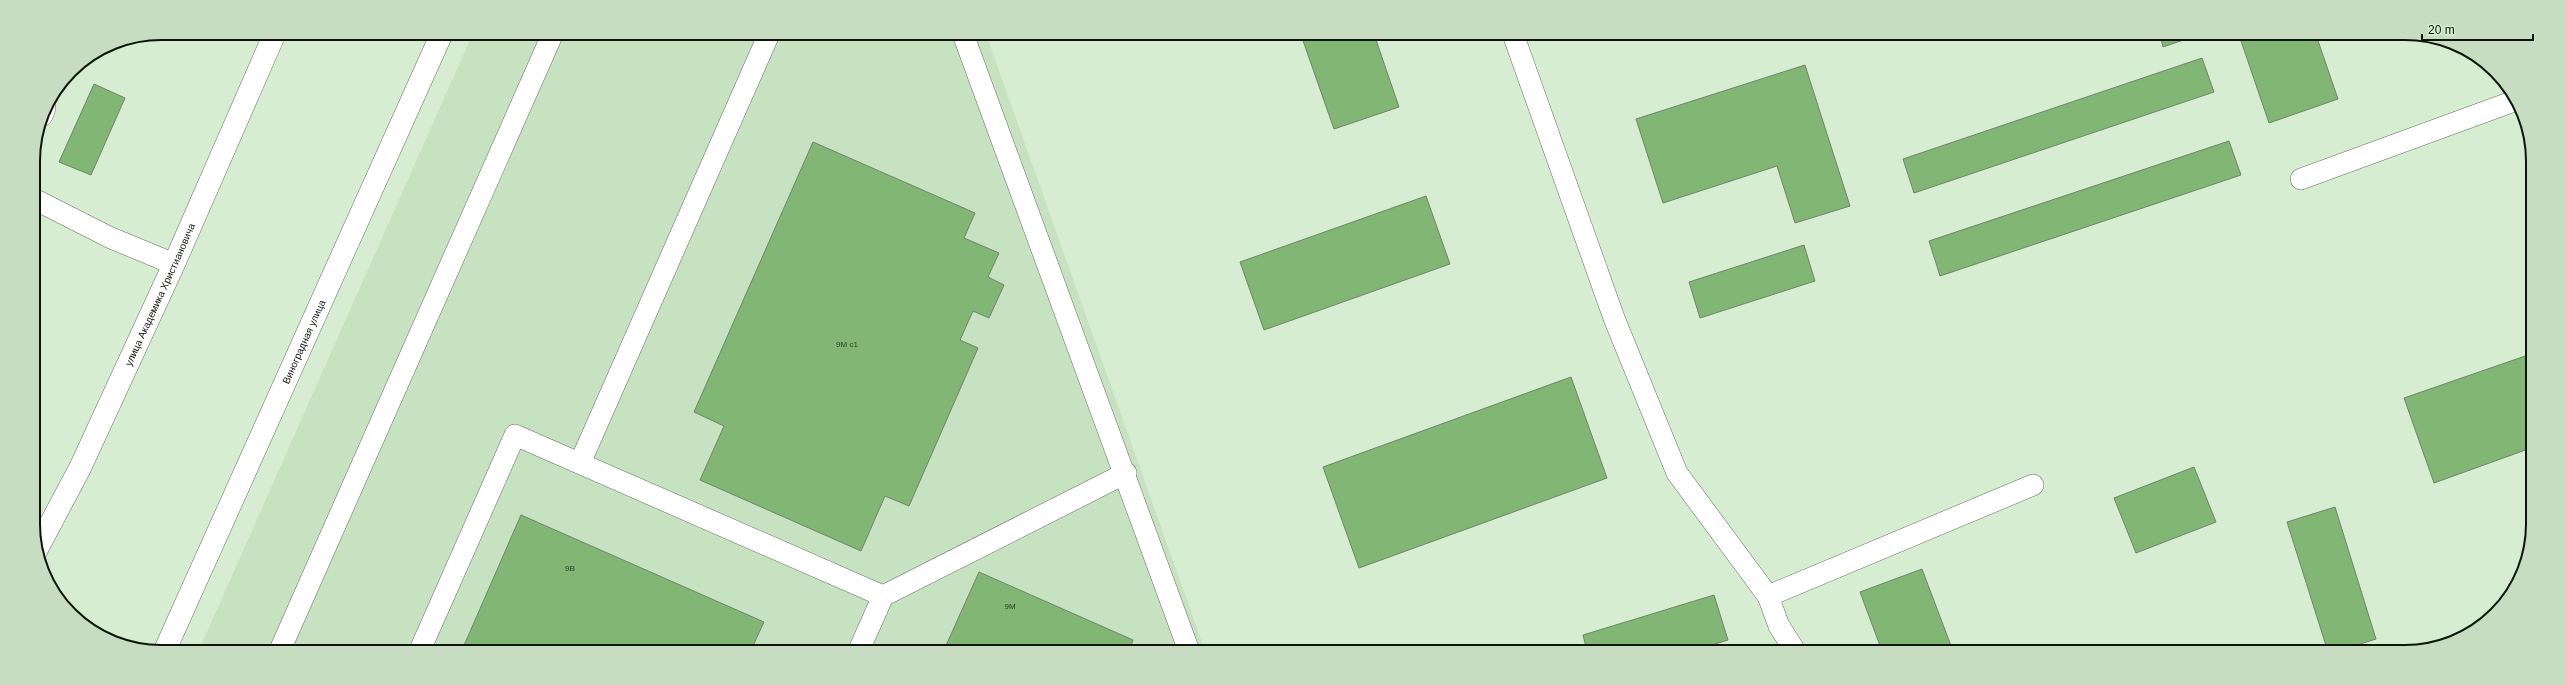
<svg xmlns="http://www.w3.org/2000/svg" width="2566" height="685" font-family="Helvetica,sans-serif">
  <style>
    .built { fill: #c7e2c0 }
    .building { fill: #81b674; stroke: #70846b }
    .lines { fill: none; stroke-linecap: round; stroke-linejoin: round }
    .service-casing { stroke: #62755d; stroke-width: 22 }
    .tertiary-casing { stroke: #62755d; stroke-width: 23 }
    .service { stroke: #fff; stroke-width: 21 }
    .tertiary { stroke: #fff; stroke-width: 22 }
    .labels { text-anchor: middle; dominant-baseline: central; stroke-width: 3; stroke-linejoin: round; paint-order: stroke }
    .number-label { font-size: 8px; fill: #2b3e26 }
    .street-label { font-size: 10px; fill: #0e160c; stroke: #d7edd1 }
    .rim { fill: none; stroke: #0e160c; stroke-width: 2 }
  </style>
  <rect width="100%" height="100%" fill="#d7edd1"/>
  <path class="built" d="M473 33 986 34 1205 651 199 650Z"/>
  <g class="building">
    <path d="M1374 34 1399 107 1334 129 1301 35Z"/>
    <path d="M2160 35H2198L2163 47Z"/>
    <path d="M2239 35H2316L2338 99 2269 123Z"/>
    <path d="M2202 58 2214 92 1914 193 1903 159Z"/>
    <path d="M1805 65 1850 206 1795 223 1777 166 1663 203 1636 119Z"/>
    <path d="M94 84 125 98 91 175 59 162Z"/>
    <path d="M2229 141 2241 175 1940 276 1929 241Z"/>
    <path d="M813 142 975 213 964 238 999 253 988 277 1004 285 989 318 973 311 960 340 978 348 909 506 885 496 861 551 700 480 724 426 694 412Z"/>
    <path d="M1426 196 1450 264 1264 330 1240 262Z"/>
    <path d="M1804 245 1815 281 1700 318 1689 282Z"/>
    <path d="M2531 354V448L2434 483 2404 398Z"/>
    <path d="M1571 377 1607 478 1359 568 1323 467Z"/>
    <path d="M2194 467 2216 522 2136 553 2114 498Z"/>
    <path d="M2335 507 2376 639 2335 652H2328L2287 522Z"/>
    <path d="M521 515 764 622 751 650H462Z"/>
    <path d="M1922 569 1953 651H1882L1860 592Z"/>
    <path d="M979 572 1133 640 1129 650H944Z"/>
    <path d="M1714 595 1728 640 1693 651H1587L1583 635Z"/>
  </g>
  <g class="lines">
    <defs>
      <g id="service">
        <path d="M963 34 1189 651"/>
        <path d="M1513 34 1614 318 1677 473 1768 596 1779 626 1795 651"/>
        <path d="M42 116 45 108"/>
        <path d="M2301 179 2517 100"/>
        <path d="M34 199 111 238 174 264"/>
        <path d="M580 463 769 34"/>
        <path d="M883 596 1126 473"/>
        <path d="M1768 596 2033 485"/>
        <path d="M280 650 553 33"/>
        <path d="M420 650 515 435 883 596 859 650"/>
      </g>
      <g id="tertiary">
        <path id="s1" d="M36 551 80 468 174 264 275 33"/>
        <path id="s2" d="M165 650 442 33"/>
      </g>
    </defs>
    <use href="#service" class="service-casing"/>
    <use href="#tertiary" class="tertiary-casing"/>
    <use href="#service" class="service"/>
    <use href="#tertiary" class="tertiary"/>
  </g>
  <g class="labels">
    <g class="number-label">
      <text x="847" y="344">9М с1</text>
      <text x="570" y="568">9В</text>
      <text x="1010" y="606">9М</text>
    </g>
    <g class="street-label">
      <text stroke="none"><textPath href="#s1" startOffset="285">улица Академика Христиановича</textPath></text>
      <text stroke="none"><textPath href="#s2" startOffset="338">Виноградная улица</textPath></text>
    </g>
  </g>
  <path d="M0 0H2566V685H0ZM161 40H2405A121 121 0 0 1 2526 161V524A121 121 0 0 1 2405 645H161A121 121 0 0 1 40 524V161A121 121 0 0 1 161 40Z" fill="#c7dcc1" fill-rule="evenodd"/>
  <path class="rim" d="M161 40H2405A121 121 0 0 1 2526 161V524A121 121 0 0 1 2405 645H161A121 121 0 0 1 40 524V161A121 121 0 0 1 161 40Z"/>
  <path d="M2422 34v6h111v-6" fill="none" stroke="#0e160c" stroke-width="2"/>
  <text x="2428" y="34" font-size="12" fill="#0e160c" stroke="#d7edd1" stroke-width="3" paint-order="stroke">20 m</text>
</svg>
